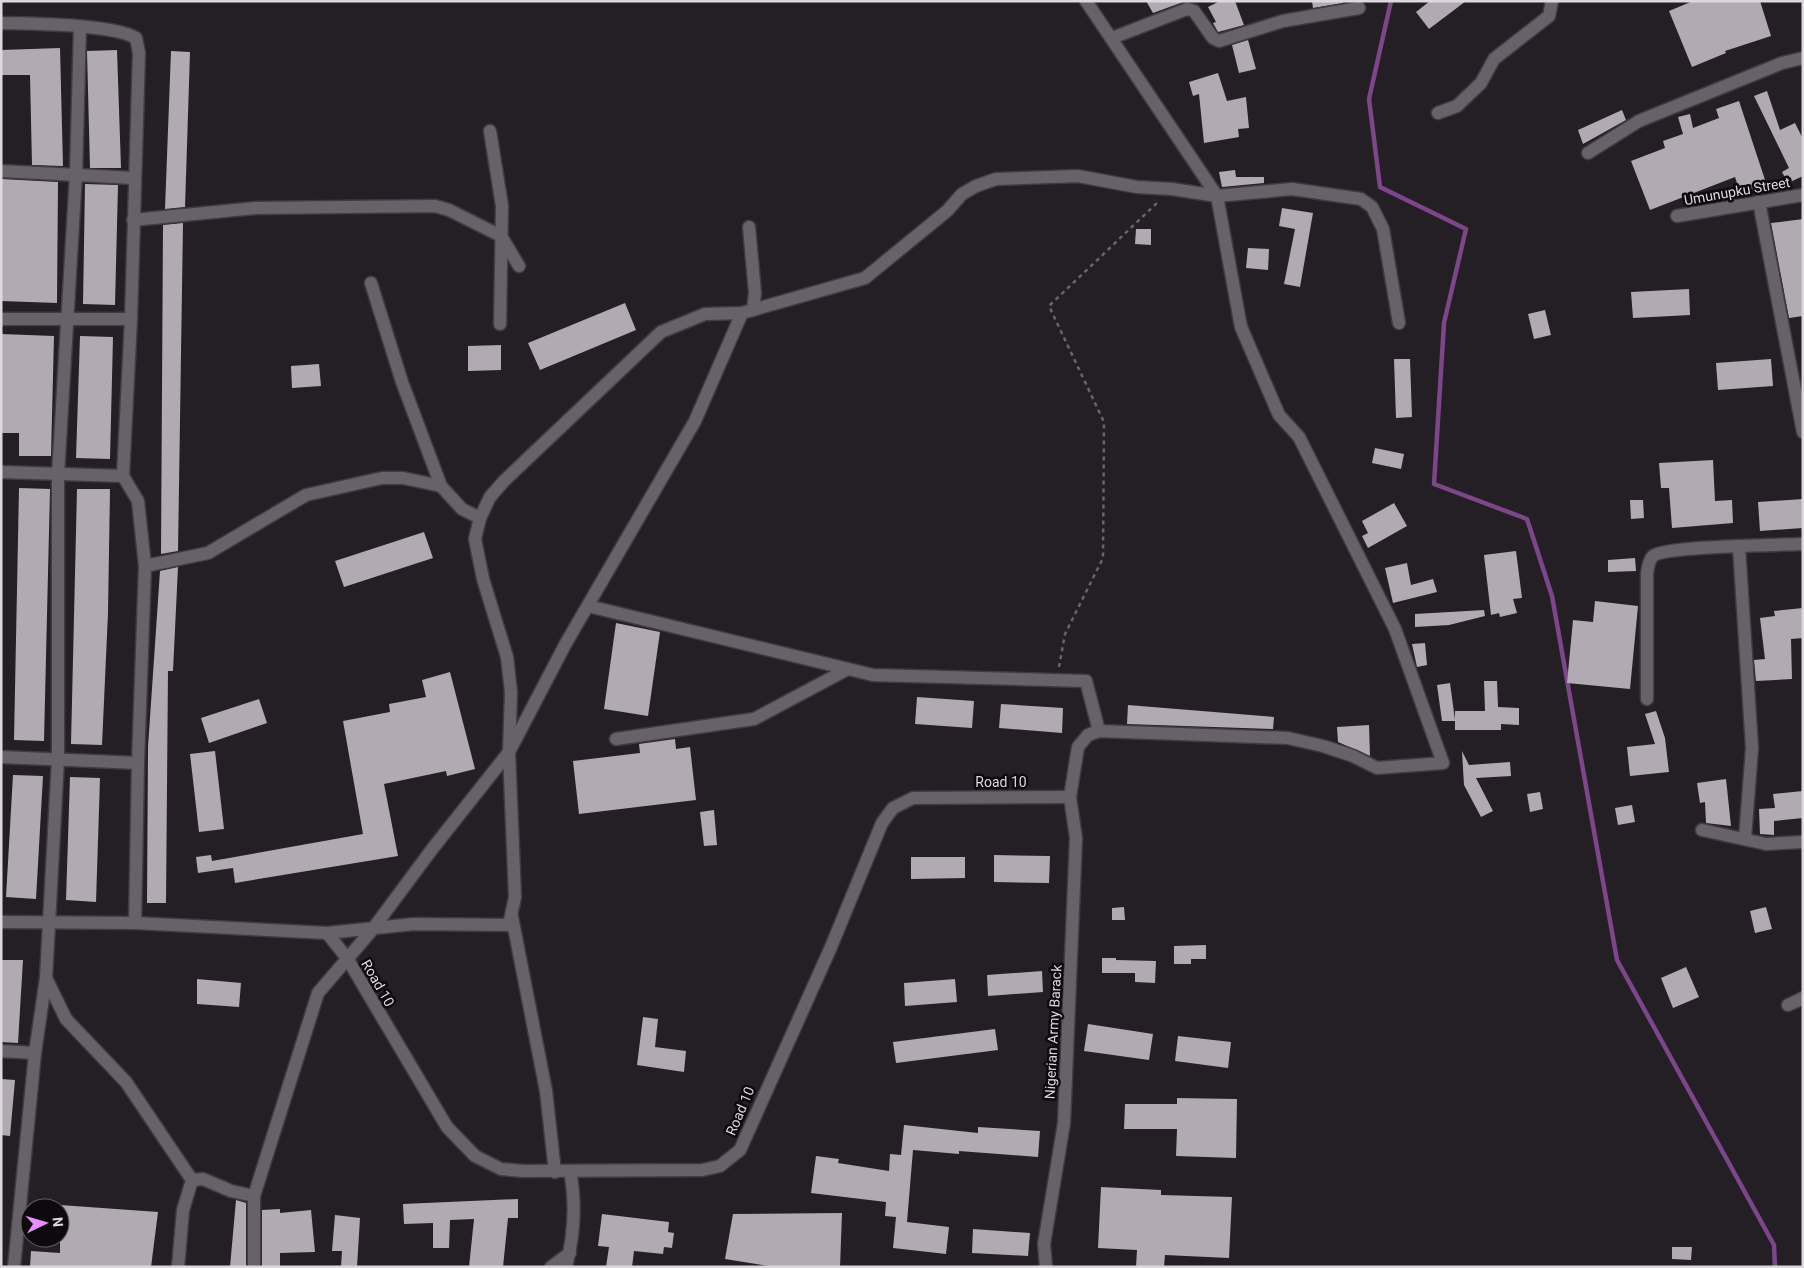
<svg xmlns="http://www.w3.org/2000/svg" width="1804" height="1268" font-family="Roboto,sans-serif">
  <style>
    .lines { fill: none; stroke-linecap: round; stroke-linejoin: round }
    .stream { stroke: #7d458a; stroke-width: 4.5 }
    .building { fill: #b1aab2 }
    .minor-casing { stroke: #3f3b40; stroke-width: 15 }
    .path { stroke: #6a656b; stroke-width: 2.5; stroke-dasharray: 4 4; stroke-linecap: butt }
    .minor { stroke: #676169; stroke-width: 12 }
    .labels { text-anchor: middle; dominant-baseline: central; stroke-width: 5; stroke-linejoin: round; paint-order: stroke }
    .street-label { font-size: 14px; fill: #dcd9dd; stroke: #0c0a0d }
  </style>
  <rect width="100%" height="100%" fill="#241f25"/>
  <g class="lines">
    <path class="stream" d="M1391 1 1369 99 1380 187 1466 229 1444 323 1434 484 1527 519 1552 596 1617 960 1774 1245 1775 1267"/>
  </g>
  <g class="building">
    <path d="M1146 1H1186L1153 13Z"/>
    <path d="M1220 1H1235L1244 25 1218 32 1213 23 1216 22 1208 7Z"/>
    <path d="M1312 1H1342L1343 3 1313 8Z"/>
    <path d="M1430 1H1466L1429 29 1416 12Z"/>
    <path d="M1693 1H1760L1771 36 1725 51 1726 53 1692 67 1669 11Z"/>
    <path d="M1248 40 1256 69 1239 73 1232 45Z"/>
    <path d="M60 48 63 166 32 165 30 75H1V50Z"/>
    <path d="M117 50 121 168H90L87 51Z"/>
    <path d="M171 51 190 52 185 207 165 209Z"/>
    <path d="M1218 73 1227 101 1246 97 1249 128 1238 129 1239 137 1204 143 1199 94 1193 96 1189 82Z"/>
    <path d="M1767 91 1780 130 1795 123 1803 139V176L1788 183 1782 172 1789 168 1754 96Z"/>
    <path d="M1739 101 1767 186 1741 195 1735 177 1650 210 1631 161 1665 148 1663 141 1683 134 1678 117 1690 114 1693 128 1719 118 1716 109Z"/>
    <path d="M1622 110 1626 120 1583 144 1578 130Z"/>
    <path d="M1235 170 1236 177H1264V183L1222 187 1219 172Z"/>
    <path d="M1 179 58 182 57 303 1 301Z"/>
    <path d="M85 184 118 185 115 305 83 304Z"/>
    <path d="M1282 208 1313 213 1300 287 1284 284 1295 229 1279 226Z"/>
    <path d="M1803 219V316L1789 318 1771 223Z"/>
    <path d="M183 223 178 551 161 554 163 225Z"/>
    <path d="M1136 229H1151V245L1135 244Z"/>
    <path d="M1248 248 1269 249 1268 270 1246 268Z"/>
    <path d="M1689 289 1690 315 1633 318 1631 292Z"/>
    <path d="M625 303 636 330 540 370 528 343Z"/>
    <path d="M1545 310 1551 335 1534 339 1528 314Z"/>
    <path d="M1 334 54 336 51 456H19V433H1Z"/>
    <path d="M80 336 113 337 110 459 76 458Z"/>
    <path d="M501 345V370L468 371V346Z"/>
    <path d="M1394 359H1410L1412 417 1396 418Z"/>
    <path d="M1771 359 1773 386 1718 390 1716 363Z"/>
    <path d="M319 364 321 386 292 388 291 366Z"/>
    <path d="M1375 448 1404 454 1401 469 1372 463Z"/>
    <path d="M1713 460 1715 501 1732 500 1733 523 1672 528 1669 488H1661L1659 463Z"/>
    <path d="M19 488 50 489 44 741 14 740Z"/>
    <path d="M77 489H110L108 613 102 745 71 744Z"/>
    <path d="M1803 499V528L1760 531 1758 502Z"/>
    <path d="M1630 500H1643L1644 518 1631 519Z"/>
    <path d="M1394 503 1407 526 1368 548 1362 536 1368 533 1362 521Z"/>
    <path d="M424 532 433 558 344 587 335 561Z"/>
    <path d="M1516 551 1522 598 1513 599 1517 613 1500 617 1499 613 1491 615 1484 555Z"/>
    <path d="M1635 558 1636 571 1608 572V560Z"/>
    <path d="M1407 563 1411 585 1433 579 1437 592 1393 603 1385 568Z"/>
    <path d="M178 567 173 671H168L166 903H147L148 747 160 571Z"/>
    <path d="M1595 601 1638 606 1630 689 1567 683 1573 620 1593 622Z"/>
    <path d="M1803 608V638L1791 639 1792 679 1756 681 1754 660 1765 659 1760 618 1775 616 1774 611Z"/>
    <path d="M1484 610 1485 616 1449 625 1415 627V614Z"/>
    <path d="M616 623 660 632 648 716 604 709Z"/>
    <path d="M1425 643 1427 665 1417 667 1412 644Z"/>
    <path d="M450 672 475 769 447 776 446 771 384 784 398 856 235 883 233 868 198 873 196 857 211 855 212 861 363 834 343 721 390 712 389 704 426 697 422 680Z"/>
    <path d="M1484 681H1497L1498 707 1519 708V725L1501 724V730H1455V721H1442L1437 685 1450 683 1455 720V711H1485Z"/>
    <path d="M917 697 974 701 972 728 915 724Z"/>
    <path d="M259 699 267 723 209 743 201 718Z"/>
    <path d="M1001 704 1063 708 1062 733 999 728Z"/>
    <path d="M1128 705 1274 717 1273 729 1127 724Z"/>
    <path d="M1656 711 1665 738 1669 772 1630 776 1627 747 1655 744 1645 714Z"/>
    <path d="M1369 725 1370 756 1338 742 1337 727Z"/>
    <path d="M675 739 676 749 690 747 696 800 579 814 573 761 640 753 639 744Z"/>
    <path d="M215 751 224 829 199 832 190 754Z"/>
    <path d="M1462 751 1469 765 1510 762 1511 776 1476 778 1493 811 1481 817 1464 785Z"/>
    <path d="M13 775 43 776 36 899 6 897Z"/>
    <path d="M70 777 100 778 96 902 66 900Z"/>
    <path d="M1726 779 1731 826 1706 823 1705 802 1700 803 1697 783Z"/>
    <path d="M1803 791V818L1774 821V835L1760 834 1759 809 1775 808 1773 794Z"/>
    <path d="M1540 792 1543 809 1530 812 1527 794Z"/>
    <path d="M1632 805 1635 822 1618 825 1615 808Z"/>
    <path d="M714 810 717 845 704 846 700 812Z"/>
    <path d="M994 855 1050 856 1049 883 994 882Z"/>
    <path d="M911 857H965V878L911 879Z"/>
    <path d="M1124 907 1125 920H1112V908Z"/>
    <path d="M1766 907 1772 929 1755 933 1750 911Z"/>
    <path d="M1206 945V959H1191V964H1174V946Z"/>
    <path d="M1102 958H1116V960L1156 961 1155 983 1135 982V973H1102Z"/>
    <path d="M1 960H23L18 1043 1 1042Z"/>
    <path d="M1686 967 1699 997 1673 1008 1661 978Z"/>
    <path d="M1042 971 1043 992 988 996 987 975Z"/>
    <path d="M197 979 241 983 239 1007 197 1004Z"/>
    <path d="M955 979 957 1002 905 1006 904 983Z"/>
    <path d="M643 1017 658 1019 655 1047 686 1051 684 1072 637 1065Z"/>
    <path d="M1088 1024 1153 1034 1149 1060 1084 1051Z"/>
    <path d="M995 1029 998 1050 896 1063 893 1042Z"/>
    <path d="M1178 1036 1231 1042 1228 1068 1175 1061Z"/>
    <path d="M1 1079 15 1080 10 1136 1 1135Z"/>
    <path d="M1177 1098 1237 1099 1236 1158 1176 1156 1177 1129H1124L1125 1104H1177Z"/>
    <path d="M904 1125 978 1133V1127L1040 1131 1038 1157 959 1151V1154L913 1150 907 1222 949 1227 946 1254 893 1248 896 1217 885 1216 886 1202 811 1193 816 1156 839 1159 838 1163 889 1171 890 1154 901 1155Z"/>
    <path d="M1101 1187 1161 1190V1195L1232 1197 1229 1258 1165 1255 1164 1267H1136L1137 1250 1098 1248Z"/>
    <path d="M518 1199V1218H508L503 1267H469L474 1219 450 1220 449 1248H433V1223L404 1224 403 1204Z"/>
    <path d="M236 1200 246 1203V1267H230Z"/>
    <path d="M60 1205 158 1212 151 1267H30L31 1251 60 1253Z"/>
    <path d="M280 1209V1213L311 1210 315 1252 280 1253V1267H262V1210Z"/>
    <path d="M842 1213 840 1267H775L725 1259 733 1214Z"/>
    <path d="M602 1214 669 1222 668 1232 674 1233 672 1248 664 1247 663 1254 634 1251 632 1267H606L609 1247 598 1246Z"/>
    <path d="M335 1215 360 1218 357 1267H341L342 1251H332Z"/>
    <path d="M973 1229 1030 1233 1028 1256 972 1253Z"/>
    <path d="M1672 1247H1692L1691 1260 1672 1259Z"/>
  </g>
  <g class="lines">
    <defs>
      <g id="minor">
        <path d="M1 23C31 24 114 24 136 38L139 53 131 319 123 476 138 501 145 566 138 763 135 923"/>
        <path d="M1112 38 1187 9 1194 11 1213 38 1219 41 1283 21 1359 8"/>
        <path d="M1438 113 1457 106 1481 83 1494 59 1549 16 1552 1"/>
        <path d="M490 131 502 206 500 324"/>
        <path d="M1588 153 1639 121 1782 63 1803 58"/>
        <path d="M1 171 134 178"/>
        <path d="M1759 202 1803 432"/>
        <path d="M1677 216 1803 195"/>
        <path d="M133 220 256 208 435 206 449 210 501 236 519 266"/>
        <path d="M749 227 755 293 753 310"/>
        <path d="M371 283 402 382 441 486 462 509 480 518"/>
        <path d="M1 319H131"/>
        <path d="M1 472 123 476"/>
        <path d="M1739 547 1752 748 1745 838"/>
        <path d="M145 566 208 553 306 495 382 478H403L441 486"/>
        <path d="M588 606 873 675 1086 681 1099 731"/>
        <path d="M1647 699V574C1648 568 1648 561 1653 556 1665 546 1780 545 1803 544"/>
        <path d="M616 739 754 719 848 669"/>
        <path d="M1 757 138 763"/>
        <path d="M1702 830 1766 844 1803 842"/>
        <path d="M512 917 546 1091 555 1172"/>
        <path d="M1 922 135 923 327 933 414 924 509 925 515 897 509 752 511 692 507 657 483 579 475 539 480 518 490 497 504 481 661 332 705 314 742 313 865 278 947 211 962 194 976 186 996 179 1078 176 1137 187 1172 189 1217 196 1292 189 1361 199 1372 207 1383 229 1399 323"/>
        <path d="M327 933 347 958 447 1127 475 1156 501 1169 523 1171 702 1170 720 1166 740 1150 831 947 882 823 893 808 913 798 1070 797"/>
        <path d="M46 978 66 1019 126 1082 192 1180 183 1210 178 1267"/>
        <path d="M1788 1005 1803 998"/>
        <path d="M1 1051 35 1053"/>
        <path d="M192 1180 203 1179 231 1191 254 1196V1267"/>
        <path d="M254 1196 318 993 372 930 433 848 509 752 566 643 695 421 742 313"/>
        <path d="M14 1267 35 1053 46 978 58 759V474L76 174 80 27"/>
        <path d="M551 1267 570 1253"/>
        <path d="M566 1267C574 1236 576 1202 570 1171"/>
        <path d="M1046 1267 1044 1244 1064 1123 1076 838 1070 797 1078 747 1088 735 1099 731 1288 738 1323 746 1353 756 1377 768 1443 763 1395 629 1299 437 1279 415 1241 327 1217 196 1086 1"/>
      </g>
    </defs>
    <use href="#minor" class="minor-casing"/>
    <path class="path" d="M1059 667 1065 634 1103 558 1104 422 1049 306 1158 202"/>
    <use href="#minor" class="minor"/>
  </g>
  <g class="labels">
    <g class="street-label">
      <text transform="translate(1737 191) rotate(-10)">Umunupku Street</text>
      <text x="1001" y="782">Road 10</text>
      <text transform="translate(378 983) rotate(60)">Road 10</text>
      <text transform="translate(1053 1032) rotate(-87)">Nigerian Army Barack</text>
      <text transform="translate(740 1111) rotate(-67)">Road 10</text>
    </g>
  </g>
  <rect width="1804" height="1268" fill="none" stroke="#dcd9dd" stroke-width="5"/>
  <g transform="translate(45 1223) rotate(85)"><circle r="24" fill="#0c0a0d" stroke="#5f5d60"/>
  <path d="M0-4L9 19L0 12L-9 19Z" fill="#e98efe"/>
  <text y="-8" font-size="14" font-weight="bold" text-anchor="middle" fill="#dcd9dd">N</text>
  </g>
</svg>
